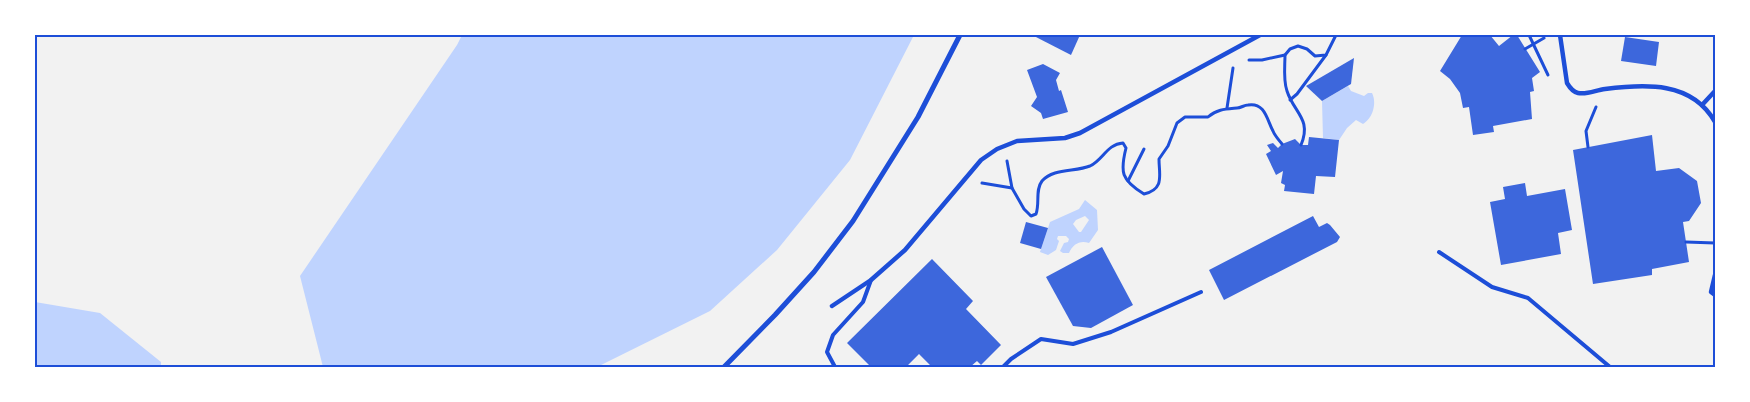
<svg xmlns="http://www.w3.org/2000/svg" width="1750" height="402" font-family="'Asap Condensed',sans-serif">
  <style>
    .water { fill: #bfd3fe; fill-rule: evenodd }
    .building { fill: #3d67dc }
    .lines { fill: none; stroke-linecap: round; stroke-linejoin: round }
    .path { stroke: #1d4ed8; stroke-width: 3 }
    .service { stroke: #1d4ed8; stroke-width: 4 }
    .pedestrian { stroke: #1d4ed8; stroke-width: 4.5 }
    .minor { stroke: #1d4ed8; stroke-width: 5 }
    .neatline { fill: none; stroke: #1d4ed8; stroke-width: 2 }
  </style>
  <rect width="100%" height="100%" fill="#f2f2f2"/>
  <g class="water">
    <path d="M462 35H914L850 160 777 250 710 311 597 367H323L300 276 457 45Z"/>
    <path d="M1348 86 1351 91 1364 96 1368 93H1372C1377 103 1373 118 1363 124L1356 120 1347 128 1339 140 1323 138 1322 101Z"/>
    <path d="M1085 200 1097 210 1098 230 1089 243C1080 240 1073 244 1069 253H1063L1060 251 1064 243 1068 242 1069 239 1066 236H1058L1057 239 1059 241 1056 250 1048 255 1040 252 1050 222 1079 209ZM1085 216 1089 220 1081 232H1079L1073 224 1076 220Z"/>
    <path d="M35 302 100 313 161 362V367H35Z"/>
  </g>
  <g class="building">
    <path d="M1032 35H1080L1071 55Z"/>
    <path d="M1462 35H1490L1499 46 1513 35H1517L1540 72 1532 78 1534 91 1530 92 1532 119 1493 126 1494 132 1473 135 1469 107 1463 108 1460 93 1450 79 1440 71Z"/>
    <path d="M1625 37 1659 42 1656 66 1621 61Z"/>
    <path d="M1354 58 1351 84 1322 101 1306 86Z"/>
    <path d="M1043 64 1060 73 1056 80 1059 91 1061 90 1068 112 1043 119 1041 113 1031 106 1037 97 1027 70Z"/>
    <path d="M1652 135 1656 171 1679 168 1697 181 1701 203 1689 221 1683 222 1689 262 1652 269V275L1593 284 1573 150Z"/>
    <path d="M1309 137 1339 140 1335 177 1316 176 1314 194 1284 191 1285 185 1281 183 1283 171 1276 175 1266 154 1271 151 1267 145 1273 143 1278 148 1282 144 1295 139 1301 145H1308Z"/>
    <path d="M1525 183 1527 196 1565 189 1572 230 1558 233 1561 254 1501 265 1490 202 1505 199 1503 187Z"/>
    <path d="M1313 216 1319 227 1327 223 1330 225 1340 237 1337 242 1224 300 1209 270Z"/>
    <path d="M1026 222 1048 228 1041 249 1020 243Z"/>
    <path d="M1102 247 1133 305 1091 328 1073 326 1046 277Z"/>
    <path d="M932 259 973 301 966 309 1001 345 981 365 977 361 970 367H932L919 354 906 367H871L847 343Z"/>
  </g>
  <g class="lines">
    <g class="path">
      <path d="M1529 35 1548 75"/>
      <path d="M1525 49 1544 38"/>
      <path d="M1249 60H1262L1285 55"/>
      <path d="M1290 100 1297 94 1326 55"/>
      <path d="M1227 108 1233 68"/>
      <path d="M1301 145C1312 119 1294 113 1287 91 1283 80 1285 66 1285 55L1290 49 1298 46 1307 49 1315 56 1326 55 1336 35"/>
      <path d="M1588 147 1586 131 1596 107"/>
      <path d="M1007 161 1012 188"/>
      <path d="M1128 181 1144 149"/>
      <path d="M982 183 1012 188 1024 209 1031 216 1036 214C1040 203 1035 190 1042 181 1053 168 1075 172 1090 166 1103 160 1107 144 1123 143L1126 148C1120 172 1121 180 1144 194 1165 189 1159 175 1159 159L1168 146 1177 123 1185 117H1208C1217 109 1226 109 1237 108 1241 108 1244 105 1248 105 1265 102 1267 120 1273 131 1275 136 1279 140 1282 144"/>
      <path d="M1686 242 1715 243"/>
    </g>
    <g class="service">
      <path d="M1439 252 1492 287 1528 298 1610 367"/>
      <path d="M835 367 827 352 833 335 863 302 871 280"/>
      <path d="M1003 367 1011 359 1041 339 1073 344 1111 332 1201 292"/>
    </g>
    <g class="pedestrian">
      <path d="M1560 35 1567 83C1570 88 1573 92 1578 93 1587 95 1596 90 1605 89 1645 84 1692 81 1715 122"/>
      <path d="M1702 105 1715 91"/>
      <path d="M1715 275 1711 292 1715 295"/>
      <path d="M832 306 871 280 905 250 981 160 997 149 1017 141 1065 138 1080 133 1260 35"/>
    </g>
    <path class="minor" d="M724 367 775 315 814 272 853 221 918 117 960 35"/>
  </g>
  <rect width="1750" height="402" fill="none" stroke="#ffffff" stroke-width="72"/>
  <rect x="36" y="36" width="1678" height="330" class="neatline"/>
</svg>
